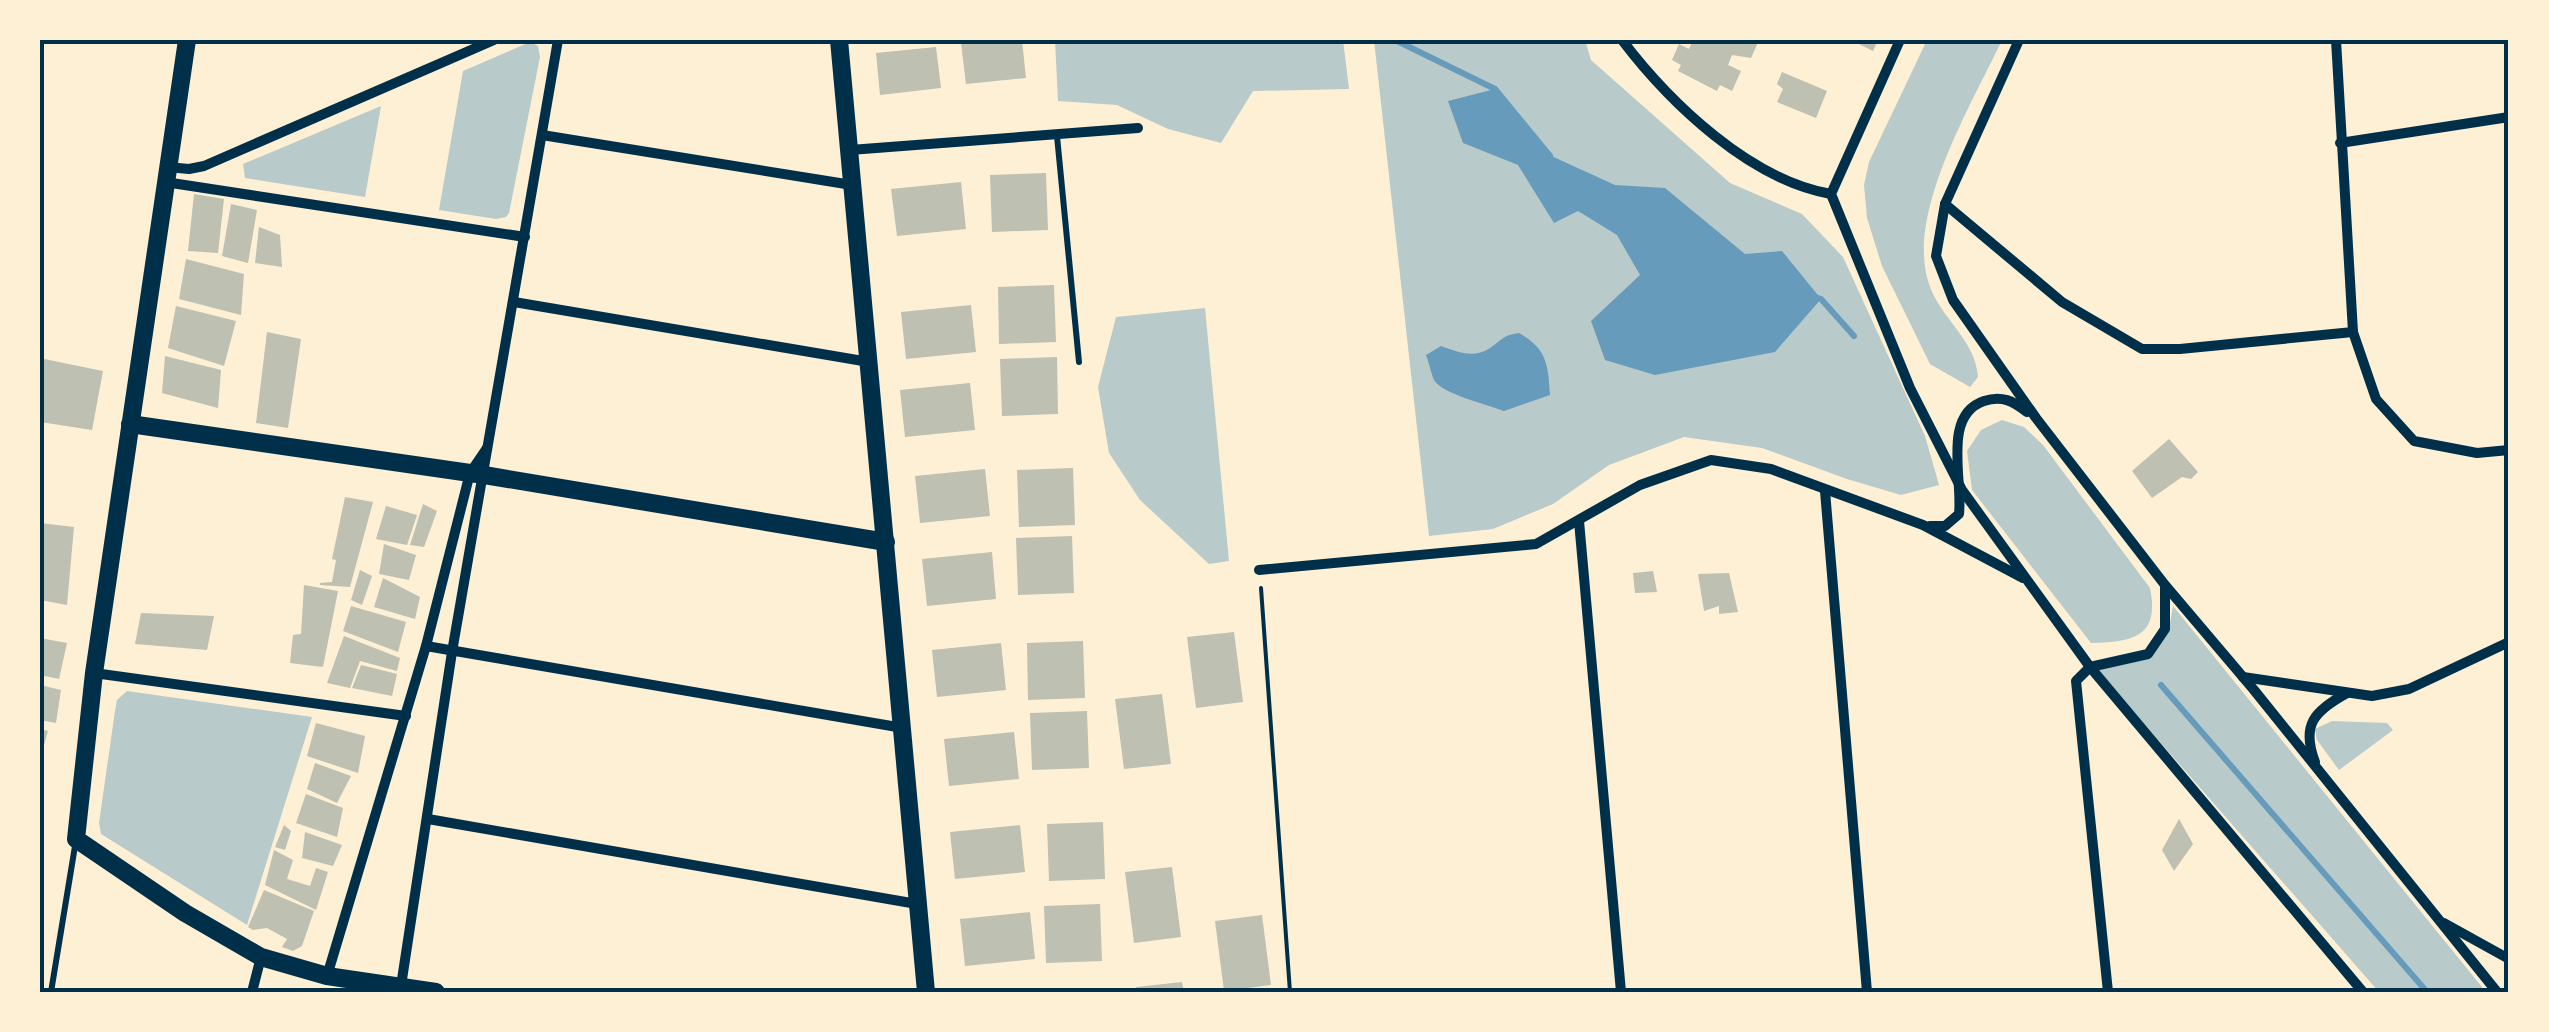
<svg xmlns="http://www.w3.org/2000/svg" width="2549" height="1032" font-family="'Exo 2',sans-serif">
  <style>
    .green { fill: #b9caca }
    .water { fill: #669bbc }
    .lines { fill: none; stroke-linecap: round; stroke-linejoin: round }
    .stream { stroke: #669bbc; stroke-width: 6 }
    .building { fill: #bec0b2 }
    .path { stroke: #003049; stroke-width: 4 }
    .service { stroke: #003049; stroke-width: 6 }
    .minor { stroke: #003049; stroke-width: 10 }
    .tertiary { stroke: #003049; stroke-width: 18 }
    .neatline { fill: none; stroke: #003049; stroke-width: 4 }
  </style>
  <rect width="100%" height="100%" fill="#fdf0d5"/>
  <g class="green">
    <path d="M1055 40H1343L1349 89 1253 91 1221 143 1168 129 1117 105 1058 101Z"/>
    <path d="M1374 40H1585L1591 60 1730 183 1802 214 1843 257 1925 436 1939 485 1901 495 1847 479 1762 448 1684 437 1609 465 1553 504 1493 529 1429 536Z"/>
    <path d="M1927 40H2002C1972 104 1905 214 1929 284 1940 318 1976 340 1978 377L1970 387 1930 364 1882 266 1867 218 1864 185 1869 162Z"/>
    <path d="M530 42 538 46 540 57 509 213 506 217 496 219 439 210 463 71Z"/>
    <path d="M381 106 365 197 245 178 243 164Z"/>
    <path d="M1205 308 1229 561 1209 564 1140 500 1109 453 1098 387 1116 317Z"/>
    <path d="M2002 420 2024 427 2043 445 2150 588C2160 637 2133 642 2091 643L1972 490 1967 451 1981 430Z"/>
    <path d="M2173 606 2486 992H2379L2096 669 2151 656 2169 629Z"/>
    <path d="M127 691 312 717 247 925 101 834 99 823 115 711 117 700Z"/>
    <path d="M2332 721 2387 723 2393 730 2339 770 2317 740 2315 729Z"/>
  </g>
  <g class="water">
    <path d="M1495 89 1547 154 1615 185 1665 188 1745 254 1782 251 1821 299 1775 352 1655 375 1605 360 1591 321 1640 275 1617 235 1578 211 1554 223 1518 165 1463 143 1448 101Z"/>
    <path d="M1519 333C1547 349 1548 364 1550 395L1504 411C1486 404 1442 394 1434 380 1431 373 1429 363 1426 355L1441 346C1458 352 1473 359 1490 348 1502 340 1503 335 1519 333Z"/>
  </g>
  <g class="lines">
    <g class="stream">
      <path d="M1395 40 1495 89 1550 156"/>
      <path d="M1815 297 1821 299 1854 336"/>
      <path d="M2161 685 2427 992"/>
    </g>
  </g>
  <g class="building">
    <path d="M991 40H1022L1026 78 966 84 961 43Z"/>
    <path d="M1693 40H1759L1751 58 1732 55 1728 65 1741 71 1732 91 1720 85 1717 91 1678 71 1681 65 1672 60 1679 44 1689 49Z"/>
    <path d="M1851 40H1878L1873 51Z"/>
    <path d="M936 47 941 88 880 95 876 53Z"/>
    <path d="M1782 72 1827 91 1816 118 1777 102 1783 89 1777 84Z"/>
    <path d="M1046 173 1048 230 992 232 990 175Z"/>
    <path d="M961 182 966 229 897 236 891 189Z"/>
    <path d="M194 194 224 199 218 253 188 251Z"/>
    <path d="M231 204 257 210 248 263 222 256Z"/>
    <path d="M259 227 280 235 282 267 255 263Z"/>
    <path d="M186 259 244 274 241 315 179 299Z"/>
    <path d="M1054 285 1056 342 999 344 998 287Z"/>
    <path d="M971 305 976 352 906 359 901 312Z"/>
    <path d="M176 306 236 321 224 366 168 348Z"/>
    <path d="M267 332 301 339 288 428 256 423Z"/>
    <path d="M165 356 221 370 218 408 162 393Z"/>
    <path d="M1057 357 1058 414 1002 416 1000 359Z"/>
    <path d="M44 359 103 371 92 430 40 422Z"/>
    <path d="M970 383 975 430 905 437 900 390Z"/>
    <path d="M2169 439 2198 472 2191 479 2182 477 2152 498 2132 471Z"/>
    <path d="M1073 468 1075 525 1019 527 1017 470Z"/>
    <path d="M985 469 990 516 920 523 915 476Z"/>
    <path d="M345 497 373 502 350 587 320 585V583L332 582 336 560 332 559Z"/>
    <path d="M423 504 437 511 424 547 410 545Z"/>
    <path d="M386 506 417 515 407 545 376 539Z"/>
    <path d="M40 523 74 527 67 605 40 600Z"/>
    <path d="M1072 536 1074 593 1018 595 1016 538Z"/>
    <path d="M384 544 416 555 409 580 379 574Z"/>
    <path d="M992 552 996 599 927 606 922 559Z"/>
    <path d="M360 570 372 576 362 605 351 600Z"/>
    <path d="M1653 571 1657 592 1635 593 1633 573Z"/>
    <path d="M1729 573 1738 612 1719 614V606L1704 611 1698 574Z"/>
    <path d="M383 578 420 597 415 619 374 607Z"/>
    <path d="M304 585 338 591 323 667 290 663 293 635 301 634Z"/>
    <path d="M351 606 406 622 398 652 343 631Z"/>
    <path d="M141 613 214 616 207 650 135 644Z"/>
    <path d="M1234 632 1243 702 1196 708 1187 637Z"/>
    <path d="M344 636 400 658 397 671 360 661 350 688 327 683Z"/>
    <path d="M40 638 67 643 59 679 40 675Z"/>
    <path d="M1083 641 1085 698 1028 700 1027 643Z"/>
    <path d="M1001 643 1006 690 937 697 932 650Z"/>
    <path d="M361 665 397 674 392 696 352 688Z"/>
    <path d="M40 685 61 690 56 723 40 720Z"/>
    <path d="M1162 694 1171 764 1124 769 1115 699Z"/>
    <path d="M1087 711 1089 768 1032 770 1030 713Z"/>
    <path d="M316 723 365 736 358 773 307 756Z"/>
    <path d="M40 729 48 731 41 756H40Z"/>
    <path d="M1014 732 1019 779 949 786 944 739Z"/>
    <path d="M315 763 351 776 337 803 307 789Z"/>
    <path d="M306 794 343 808 337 837 296 823Z"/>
    <path d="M2179 819 2193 844 2174 871 2162 850Z"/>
    <path d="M1103 822 1105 879 1049 881 1047 824Z"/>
    <path d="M284 825 291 831 285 850 275 847Z"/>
    <path d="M1020 825 1025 872 955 879 950 832Z"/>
    <path d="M305 832 342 845 333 866 302 858Z"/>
    <path d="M274 850 293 860 287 879 310 886 316 868 328 872 316 910 265 885Z"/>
    <path d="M1172 867 1181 937 1134 943 1125 872Z"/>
    <path d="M264 890 314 911 302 946 293 951 282 947 287 939 267 928 253 930 248 927Z"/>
    <path d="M1100 904 1102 961 1046 963 1044 906Z"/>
    <path d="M1030 912 1035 959 965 966 960 919Z"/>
    <path d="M1262 915 1271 985 1224 991 1215 921Z"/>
    <path d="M1182 982 1184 992H1136V987Z"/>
  </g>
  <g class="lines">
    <path class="path" d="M1261 588 1290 992"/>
    <g class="service">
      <path d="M1057 136 1079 362"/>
      <path d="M51 992 76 840"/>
    </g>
    <g class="minor">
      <path d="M1622 40C1670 103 1750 180 1831 194"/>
      <path d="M1900 40 1831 194 1910 388 1962 490 2090 667 2363 992"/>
      <path d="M2019 40 1945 204 1936 256 1953 300 2036 418 2165 585 2254 690 2497 992"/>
      <path d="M2336 40 2353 332 2376 399 2414 441 2477 453 2509 450"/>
      <path d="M542 135 852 185"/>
      <path d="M2340 143 2509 117"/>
      <path d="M850 150 1138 128"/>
      <path d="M167 167 189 169 204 166 494 40"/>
      <path d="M165 182 525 237"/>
      <path d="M1945 204 2062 302 2142 349H2180L2353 332"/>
      <path d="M514 302 869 362"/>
      <path d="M1825 491 1867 992"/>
      <path d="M1579 521 1621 992"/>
      <path d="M1930 526H1945L1959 514C1963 479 1942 415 1984 401 2002 395 2013 401 2027 412"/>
      <path d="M1259 570 1536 544 1640 485 1711 460 1771 469 1923 525 2023 578"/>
      <path d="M426 646 903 728"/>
      <path d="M94 673 406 716"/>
      <path d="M2243 677 2372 696 2409 689 2509 642"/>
      <path d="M2315 762C2301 725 2314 711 2347 693"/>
      <path d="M428 819 917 904"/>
      <path d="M2444 923 2509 959"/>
      <path d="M327 976 426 646 470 473 487 448"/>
      <path d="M401 986 452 652 558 40"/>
      <path d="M252 992 261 957"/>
      <path d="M2108 992 2076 681 2090 667 2148 654 2165 629V586"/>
    </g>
    <g class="tertiary">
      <path d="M187 40 94 673 76 839 185 913 261 957 327 976 436 992"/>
      <path d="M839 40 926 992"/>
      <path d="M130 424 484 475 886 542"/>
    </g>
  </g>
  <rect width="2549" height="1032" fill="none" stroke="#fdf0d5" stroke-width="85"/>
  <rect x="42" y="42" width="2464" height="948" class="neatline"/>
</svg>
